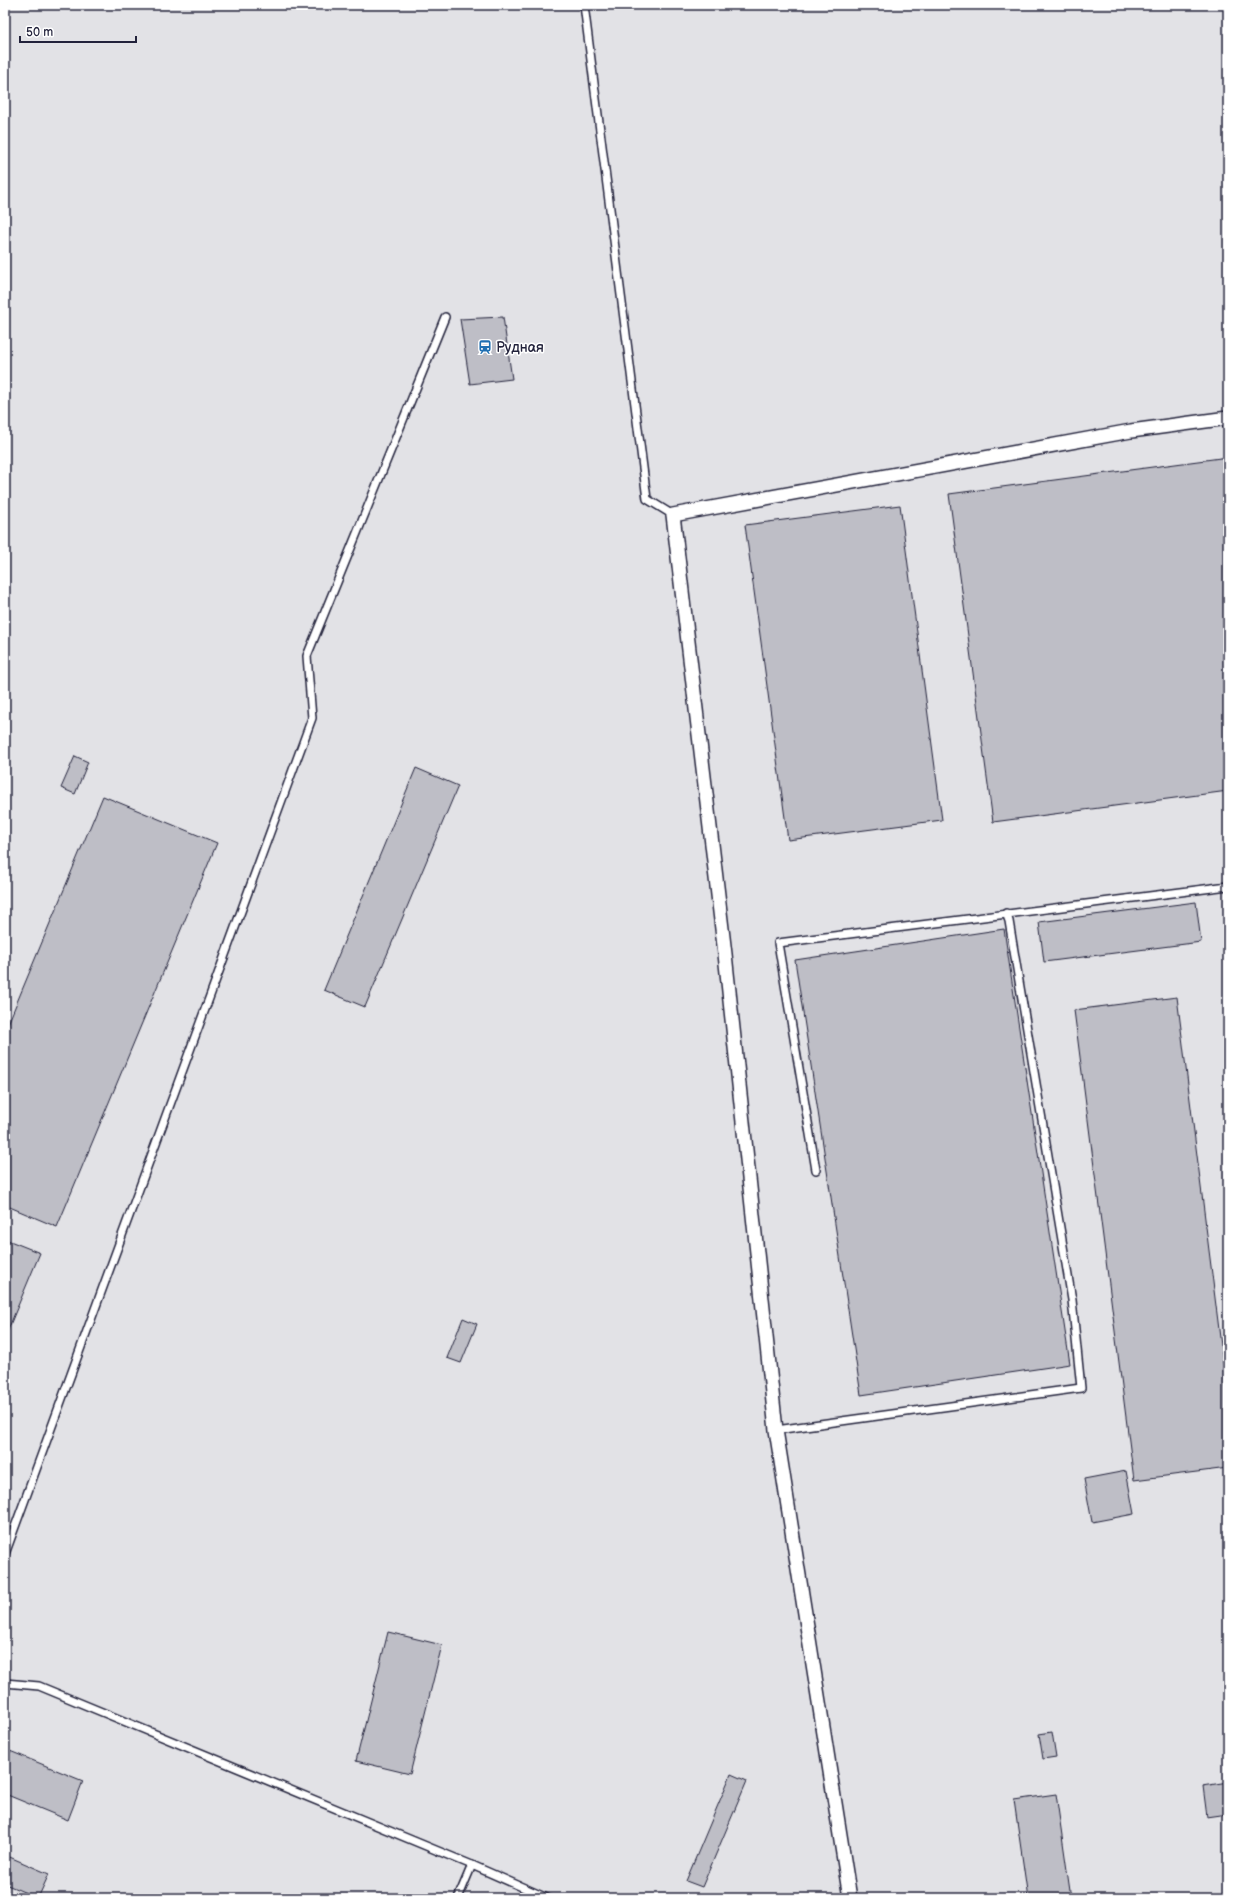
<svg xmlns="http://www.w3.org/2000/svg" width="1233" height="1903" font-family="'Balsamiq Sans',sans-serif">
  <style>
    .built { fill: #e2e2e6 }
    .building { fill: #bebec6; stroke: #22223b }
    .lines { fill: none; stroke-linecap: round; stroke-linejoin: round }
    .service-casing { stroke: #22223b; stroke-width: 10 }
    .minor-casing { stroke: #22223b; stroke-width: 16 }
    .service { stroke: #fff; stroke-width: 7 }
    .minor { stroke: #fff; stroke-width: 13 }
    .labels { text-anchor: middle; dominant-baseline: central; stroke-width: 3; stroke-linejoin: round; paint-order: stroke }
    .poi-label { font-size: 14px; fill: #22223b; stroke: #fff; text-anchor: start }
  </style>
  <rect width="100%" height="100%" fill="#f2f2f3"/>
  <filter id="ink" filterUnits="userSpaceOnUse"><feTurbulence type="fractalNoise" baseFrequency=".025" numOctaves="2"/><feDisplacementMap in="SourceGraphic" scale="8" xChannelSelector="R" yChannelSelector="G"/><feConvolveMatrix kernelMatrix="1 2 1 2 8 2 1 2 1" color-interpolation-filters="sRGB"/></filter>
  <g filter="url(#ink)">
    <rect class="built" x="5" y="5" width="1223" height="1893"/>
    <g class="building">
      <path d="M503 317 512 379 470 384 460 319Z"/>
      <path d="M1228 457V791L993 822 949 494Z"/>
      <path d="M900 505 942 820 788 840 745 525Z"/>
      <path d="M75 756 88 762 75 794 61 788Z"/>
      <path d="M416 768 458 786 365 1007 324 990Z"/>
      <path d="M103 796 217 843 57 1227 5 1205V1031Z"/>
      <path d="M1196 902 1201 942 1044 962 1039 922Z"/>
      <path d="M1004 929 1070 1364 861 1395 795 960Z"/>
      <path d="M1177 997 1228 1401V1468L1134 1480 1074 1010Z"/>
      <path d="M5 1239 40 1253 5 1337Z"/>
      <path d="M463 1318 477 1324 461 1363 447 1358Z"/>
      <path d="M1126 1471 1134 1514 1092 1522 1084 1479Z"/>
      <path d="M388 1632 442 1645 410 1774 356 1761Z"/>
      <path d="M1052 1732 1056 1757 1043 1759 1039 1734Z"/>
      <path d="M5 1749 83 1781 68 1820 5 1794Z"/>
      <path d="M731 1774 747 1781 702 1887 686 1881Z"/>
      <path d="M1228 1782V1814L1207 1817 1203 1786Z"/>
      <path d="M1056 1794 1071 1898H1028L1014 1800Z"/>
      <path d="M5 1855 49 1874 38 1898 5 1884Z"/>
    </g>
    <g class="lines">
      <defs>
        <g id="service">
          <path d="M584 5 647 499 673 515"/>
          <path d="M816 1170 778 943 1228 886"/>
          <path d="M776 1430 1081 1388 1072 1300 1009 921 1006 913"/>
          <path d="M5 1554 312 718 307 656 445 317"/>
          <path d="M5 1683 39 1686 472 1865 547 1898"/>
          <path d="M458 1898 472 1865"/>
        </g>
        <path id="minor" d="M850 1898 776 1430 725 954 673 515 1131 431 1228 418"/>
      </defs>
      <use href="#service" class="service-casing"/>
      <use href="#minor" class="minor-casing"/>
      <use href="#service" class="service"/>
      <use href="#minor" class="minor"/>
    </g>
  </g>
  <defs>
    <symbol id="station-bare" viewBox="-9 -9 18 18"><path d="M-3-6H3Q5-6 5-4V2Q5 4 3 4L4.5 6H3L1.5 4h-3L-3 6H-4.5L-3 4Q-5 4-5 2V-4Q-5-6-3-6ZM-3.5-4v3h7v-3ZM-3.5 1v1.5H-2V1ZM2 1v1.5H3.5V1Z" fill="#1f6fb2" stroke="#fff" stroke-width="2.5" paint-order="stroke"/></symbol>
  </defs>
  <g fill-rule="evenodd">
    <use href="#station-bare" x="475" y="337" width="20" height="20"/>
  </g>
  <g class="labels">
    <g class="poi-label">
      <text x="496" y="347">Рудная</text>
    </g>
  </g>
  <rect width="1233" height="1903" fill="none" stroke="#fff" stroke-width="20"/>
  <rect x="10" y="10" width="1213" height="1883" fill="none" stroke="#22223b" stroke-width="1.5" filter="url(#ink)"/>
  <path d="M20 36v6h116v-6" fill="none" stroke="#22223b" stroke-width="2"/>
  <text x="26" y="36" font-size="12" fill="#22223b" stroke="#ffffff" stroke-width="3" paint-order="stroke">50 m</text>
</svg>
